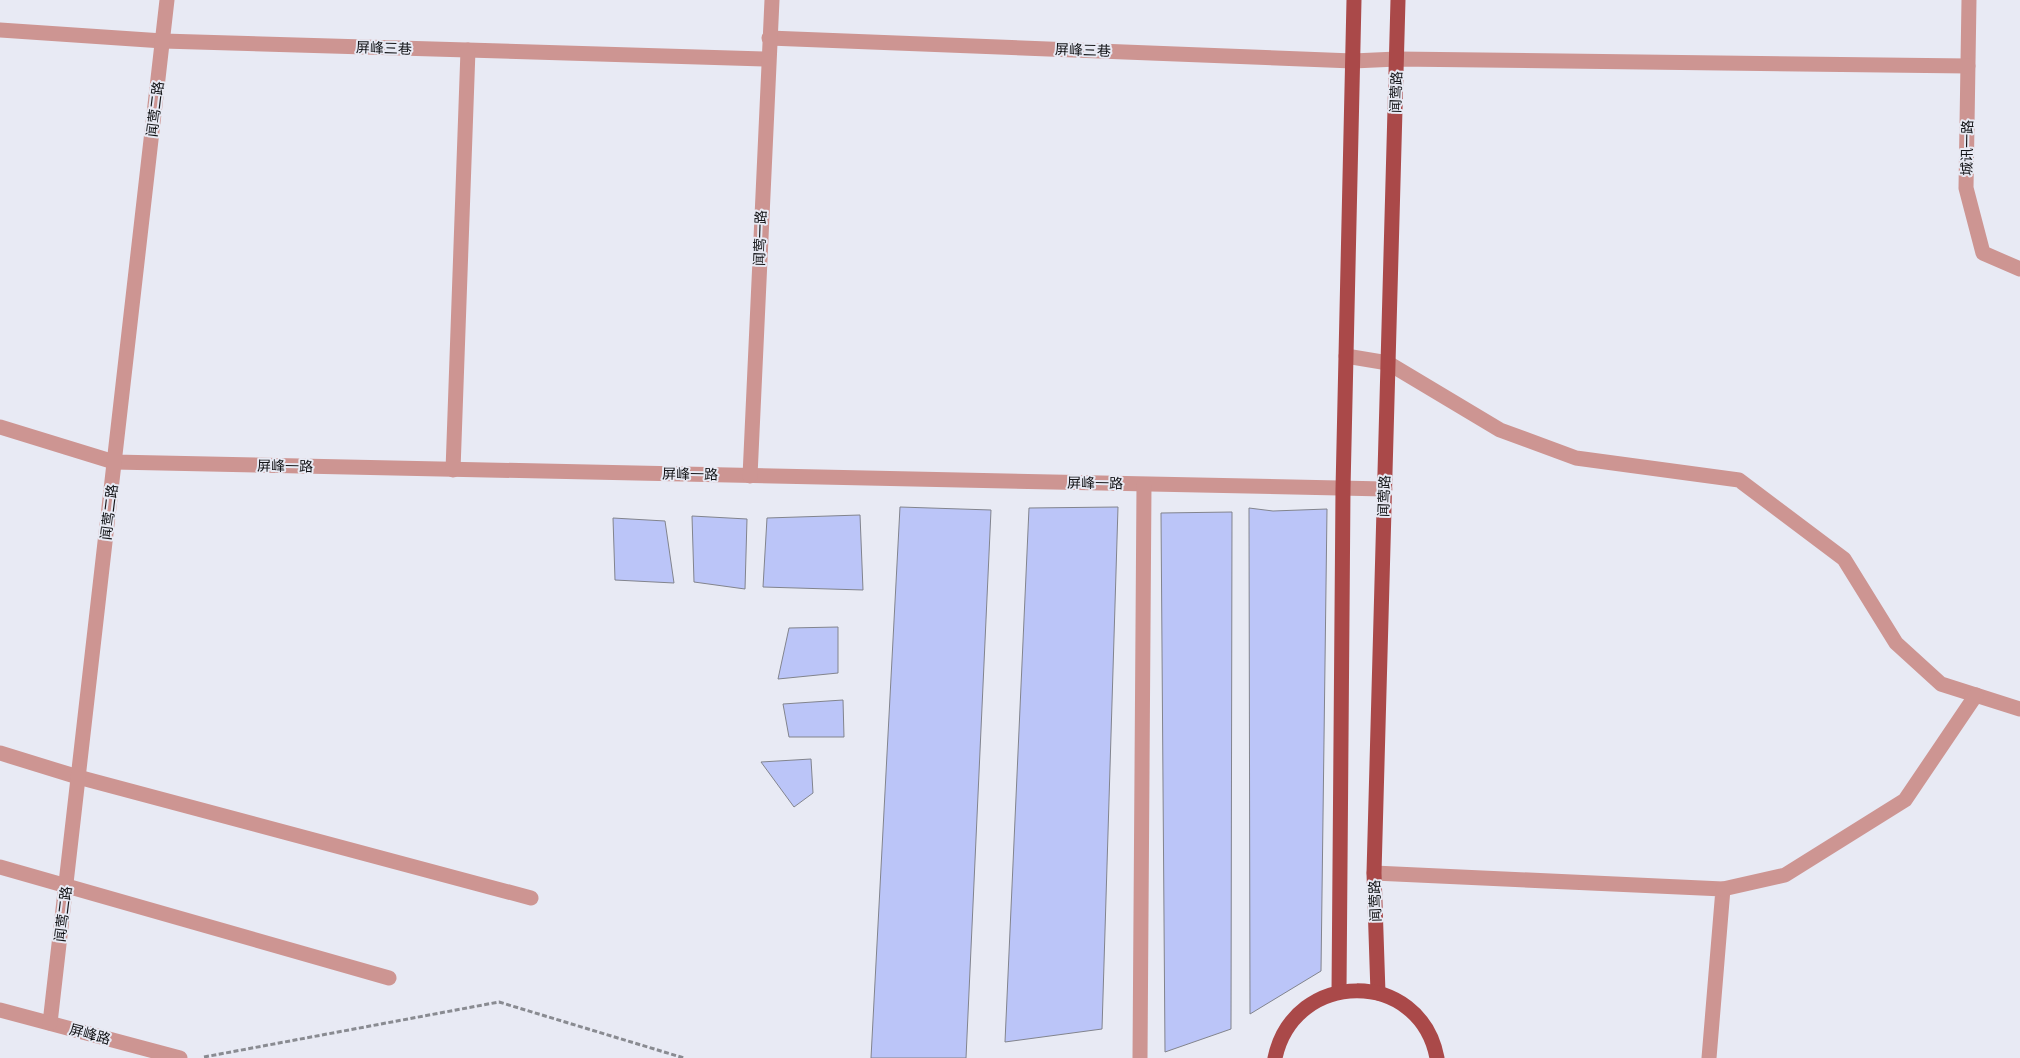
<svg xmlns="http://www.w3.org/2000/svg" width="2020" height="1058" font-family="'PT Sans Narrow','Noto Sans SC',sans-serif">
  <style>
    .building { fill: #bbc5f8; stroke: #82848d }
    .lines { fill: none; stroke-linecap: round; stroke-linejoin: round }
    .path { stroke: #898b91; stroke-width: 3; stroke-dasharray: 5 2.5; stroke-linecap: butt }
    .minor { stroke: #cd9592; stroke-width: 15 }
    .major { stroke: #aa4949; stroke-width: 15 }
    .labels { text-anchor: middle; dominant-baseline: central; stroke-width: 4; stroke-linejoin: round; paint-order: stroke }
    .street-label { font-size: 14px; fill: #131417; stroke: #e8eaf4 }
  </style>
  <rect width="100%" height="100%" fill="#e8eaf4"/>
  <g class="building">
    <path d="M900 507 991 510 966 1058H871Z"/>
    <path d="M1118 507 1102 1029 1005 1042 1029 508Z"/>
    <path d="M1249 508 1273 511 1327 509 1321 971 1250 1014Z"/>
    <path d="M1232 512 1231 1029 1165 1052 1161 513Z"/>
    <path d="M860 515 863 590 763 587 767 518Z"/>
    <path d="M692 516 747 519 745 589 694 582Z"/>
    <path d="M613 518 665 521 674 583 615 580Z"/>
    <path d="M838 627V673L778 679 789 628Z"/>
    <path d="M843 700 844 737H789L783 704Z"/>
    <path d="M811 759 813 793 794 807 761 762Z"/>
  </g>
  <g class="lines">
    <path class="path" d="M204 1057 499 1002 684 1058"/>
    <g class="minor">
      <path d="M1969 0 1966 188 1983 253 2020 269"/>
      <path d="M0 30 163 41 768 59"/>
      <path d="M769 38 1353 61 1397 59 1968 66"/>
      <path d="M1346 356 1388 363 1500 430 1576 458 1739 480 1844 559 1896 643 1941 684 2020 709"/>
      <path d="M0 427 114 462 1385 489"/>
      <path d="M453 470 468 50"/>
      <path d="M750 476 772 0"/>
      <path d="M0 753 78 777 531 898"/>
      <path d="M0 867 389 978"/>
      <path d="M1374 873 1723 889 1709 1058"/>
      <path d="M1723 889 1785 875 1905 800 1976 695"/>
      <path d="M0 1010 180 1058"/>
      <path d="M50 1023 167 0"/>
      <path d="M1140 1058 1144 485"/>
    </g>
    <g class="major">
      <path d="M1339 992 1343 489 1354 0"/>
      <path d="M1378 993 1374 873 1398 0"/>
      <path d="M1275 1058C1294 969 1420 968 1437 1058"/>
    </g>
  </g>
  <g class="labels">
    <g class="street-label">
      <text transform="translate(384 48) rotate(2)">屏峰三巷</text>
      <text transform="translate(1083 50) rotate(2)">屏峰三巷</text>
      <text transform="translate(1396 92) rotate(-88)">闻莺路</text>
      <text transform="translate(155 109) rotate(-83)">闻莺二路</text>
      <text transform="translate(1967 148) rotate(-89)">城讯一路</text>
      <text transform="translate(760 238) rotate(-88)">闻莺一路</text>
      <text transform="translate(285 466) rotate(1)">屏峰一路</text>
      <text transform="translate(690 474) rotate(1)">屏峰一路</text>
      <text transform="translate(1095 483) rotate(1)">屏峰一路</text>
      <text transform="translate(1384 496) rotate(-88)">闻莺路</text>
      <text transform="translate(109 512) rotate(-83)">闻莺二路</text>
      <text transform="translate(1375 901) rotate(-92)">闻莺路</text>
      <text transform="translate(63 914) rotate(-83)">闻莺二路</text>
      <text transform="translate(90 1034) rotate(15)">屏峰路</text>
    </g>
  </g>
</svg>
